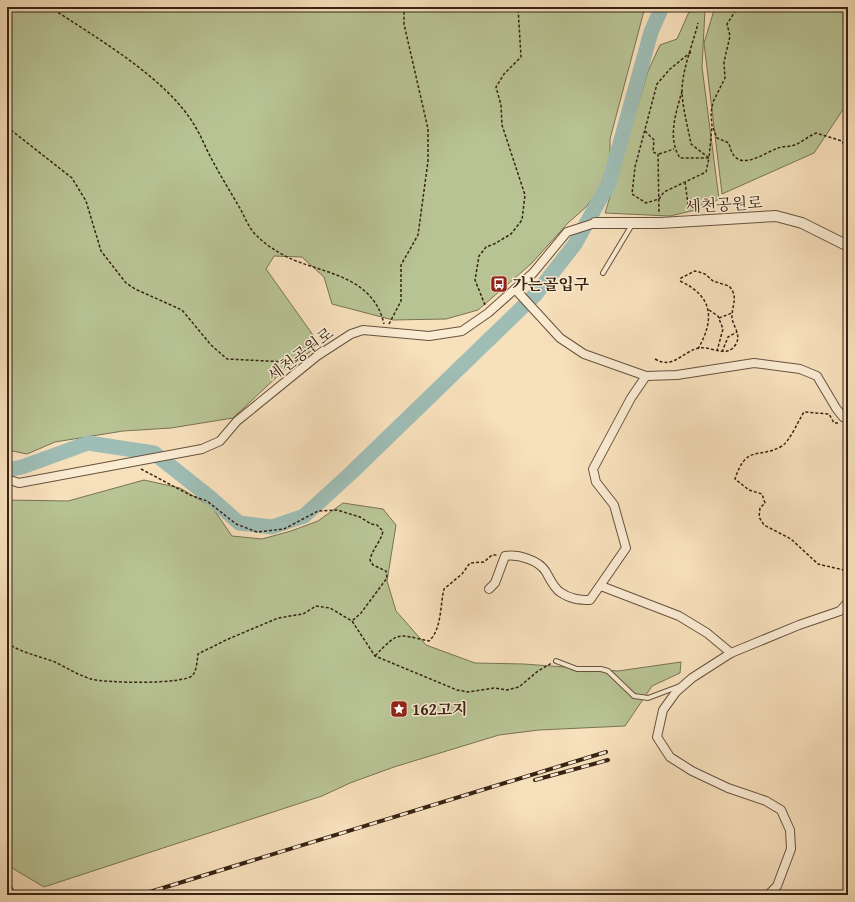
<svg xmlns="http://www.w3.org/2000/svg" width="855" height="902" font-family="'Gentium Book Plus','Noto Serif KR',serif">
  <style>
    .green { fill: #b8c394; stroke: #787354 }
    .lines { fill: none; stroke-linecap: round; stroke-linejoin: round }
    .river { stroke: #9ebdb5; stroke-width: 15 }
    .service-casing { stroke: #67523d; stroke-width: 6 }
    .minor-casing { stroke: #67523d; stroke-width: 10 }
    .tertiary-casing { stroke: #67523d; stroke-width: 12 }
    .path { stroke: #372313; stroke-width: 1.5; stroke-dasharray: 3 2; stroke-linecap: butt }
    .service { stroke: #faebd3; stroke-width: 4 }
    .minor { stroke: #faebd3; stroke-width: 8 }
    .tertiary { stroke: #faebd3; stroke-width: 10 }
    .rail-casing { stroke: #372313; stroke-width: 4 }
    .rail { stroke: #faebd3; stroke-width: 2.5; stroke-dasharray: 8; stroke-linecap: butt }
    .labels { text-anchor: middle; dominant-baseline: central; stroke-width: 3; stroke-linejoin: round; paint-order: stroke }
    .street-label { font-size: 16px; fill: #372313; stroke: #faebd3 }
    .poi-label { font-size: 16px; font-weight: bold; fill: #372313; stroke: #faebd3; text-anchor: start }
  </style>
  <rect width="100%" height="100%" fill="#f7e0bc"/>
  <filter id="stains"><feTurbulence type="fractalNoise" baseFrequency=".005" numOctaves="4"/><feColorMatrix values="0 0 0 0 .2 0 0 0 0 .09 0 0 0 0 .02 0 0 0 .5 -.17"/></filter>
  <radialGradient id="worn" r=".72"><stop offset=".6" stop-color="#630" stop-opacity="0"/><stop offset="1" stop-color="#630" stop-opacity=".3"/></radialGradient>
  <g class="green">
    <path d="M7 7H645L610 139V159L599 190 586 207 568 223 531 264 478 310 446 319 393 320 332 304 324 277 302 257 274 256 266 269 313 335 314 349 282 372 233 418 171 428 123 431 55 442 27 454 7 450Z"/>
    <path d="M715 7H848V102L814 153 722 194 704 43Z"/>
    <path d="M705 10 702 67 719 199 700 209 670 216 605 213 648 71 660 45 677 39 689 12Z"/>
    <path d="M144 480 180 488 212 507 232 536 262 539 291 531 318 521 343 503 383 509 396 525 387 581 396 611 426 645 475 663 524 664 618 671 681 662 680 673 652 686 625 726 539 730 499 735 394 767 350 783 322 796 44 887 7 865V500L68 501Z"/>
  </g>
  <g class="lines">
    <path class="river" d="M7 470 22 467 88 443 154 453 212 499 239 523 272 527 304 516 351 473 536 294 575 244 609 183 651 32 662 7"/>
    <defs>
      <g id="service">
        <path d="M603 273 633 223"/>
        <path d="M556 661 577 669H601L608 671 634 696 648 698 680 686"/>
      </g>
      <g id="minor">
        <path d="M515 289 560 338 584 354 646 376 677 375 754 363 800 369 817 376 836 408 843 417 848 419"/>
        <path d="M7 479 19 483 202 449 220 441 237 421 317 356 351 334 363 330 429 336 462 331 488 313 533 273 567 232 595 223"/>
        <path d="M601 586 679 616 707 633 731 653"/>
        <path d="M489 589 495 583 505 556C518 554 539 560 546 572 550 579 554 588 560 592 570 599 579 600 590 600L626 548 614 505 596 482 593 469 631 398 646 376"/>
        <path d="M7 887 11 895"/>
        <path d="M768 895 777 886 791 849 790 830 781 810 766 801 728 788 692 771 670 757 657 737 663 710 676 692 692 678 731 653 799 625 840 611 848 602"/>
      </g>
      <path id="tertiary" d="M595 223H660L776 216 802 223 848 246"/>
    </defs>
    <use href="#service" class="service-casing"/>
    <use href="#minor" class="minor-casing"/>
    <use href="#tertiary" class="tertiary-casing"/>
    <g class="path">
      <path d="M50 7C96 38 169 79 196 128 201 136 204 144 208 152 218 172 230 191 241 210 245 218 250 230 257 236 266 245 277 252 289 258 325 274 373 276 384 324"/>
      <path d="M691 52 670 69 657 84 635 167 632 194 646 203 659 199 664 192 706 172 709 158 691 144C688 127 682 107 682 89 683 67 693 44 698 23"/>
      <path d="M682 91C676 113 667 138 680 158H709L712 126 711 113 713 102 725 78 724 62 730 36 727 24 738 7"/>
      <path d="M7 127 72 178 86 201 101 251 126 283 135 289 182 310 211 345 227 359 288 362 299 359"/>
      <path d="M713 128 717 138 729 143C735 175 760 155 778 148 784 146 791 147 797 144 803 141 809 136 816 133L842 141 848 152"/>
      <path d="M645 131 654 140 653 152 658 154 659 214"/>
      <path d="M659 154 674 149"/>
      <path d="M685 182 688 204 697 212"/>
      <path d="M680 281C713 296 715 319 698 349"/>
      <path d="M485 305 475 280 479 256 486 247 494 244 511 234 522 220 525 195 502 125 501 105 496 87 504 74 521 57 518 7"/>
      <path d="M709 310 718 316 723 329 717 351"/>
      <path d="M719 318 732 313"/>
      <path d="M389 324 401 301V265L418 235 428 161V129L404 24V7"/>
      <path d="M722 352 728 337 737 332"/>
      <path d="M655 359C673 370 683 351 699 348 712 346 727 359 736 344 742 333 731 325 732 315 733 303 738 296 729 286L713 281 705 274 699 272 695 271 679 279"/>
      <path d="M838 423H834L829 414 804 412C798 421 790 441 782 446 758 460 747 443 735 479L749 490 762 494 765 503 760 508 759 517 764 525 791 539 818 564 848 571"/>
      <path d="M141 469 190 495 207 501 236 524 257 532 284 529 318 511 337 510 360 517 371 524 377 525 383 531C381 542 372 549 370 560L373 565 386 571 387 578 361 613 352 621"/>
      <path d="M7 643C22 653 39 656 55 662 67 668 78 675 91 679 105 683 184 685 193 675 197 669 197 661 198 654L226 640 278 618 303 614 316 606 330 608 352 621 375 656 457 690 468 692 494 688 507 690 519 687 538 671 552 663"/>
      <path d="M375 656C399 631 396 634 429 641 442 629 440 605 444 589L462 574 470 563 484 562 492 555H497"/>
    </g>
    <use href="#service" class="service"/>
    <use href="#minor" class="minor"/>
    <use href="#tertiary" class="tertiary"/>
    <defs>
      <g id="rail">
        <path d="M535 780 608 760"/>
        <path d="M140 895 606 752"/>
      </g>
    </defs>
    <use href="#rail" class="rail-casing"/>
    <use href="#rail" class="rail"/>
  </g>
  <defs>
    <symbol id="bus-square" viewBox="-11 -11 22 22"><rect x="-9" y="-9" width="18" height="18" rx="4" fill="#8f2418" stroke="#faebd3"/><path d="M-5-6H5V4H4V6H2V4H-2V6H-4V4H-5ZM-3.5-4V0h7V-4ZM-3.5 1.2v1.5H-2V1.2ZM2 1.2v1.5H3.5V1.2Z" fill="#fff"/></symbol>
    <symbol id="sight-square" viewBox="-11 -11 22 22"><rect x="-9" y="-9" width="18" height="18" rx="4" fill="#8f2418" stroke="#faebd3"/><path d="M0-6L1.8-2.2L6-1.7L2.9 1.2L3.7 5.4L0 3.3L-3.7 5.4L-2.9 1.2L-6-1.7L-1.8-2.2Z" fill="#fff"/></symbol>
  </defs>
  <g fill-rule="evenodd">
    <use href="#bus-square" x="489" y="274" width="20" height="20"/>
    <use href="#sight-square" x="389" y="699" width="20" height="20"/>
  </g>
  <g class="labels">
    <g class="street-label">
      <text transform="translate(724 204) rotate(-3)">세천공원로</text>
      <text transform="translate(300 354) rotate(-37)">세천공원로</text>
    </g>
    <g class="poi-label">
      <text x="512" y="284">가는골입구</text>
      <text x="412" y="709">162고지</text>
    </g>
  </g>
  <rect width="855" height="902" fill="none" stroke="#f7e0bc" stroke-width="24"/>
  <rect x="8" y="8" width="839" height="886" fill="none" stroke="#372313" stroke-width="2"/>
  <rect x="12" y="12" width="831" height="878" fill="none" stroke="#372313"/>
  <rect width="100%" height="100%" filter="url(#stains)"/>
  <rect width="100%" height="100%" fill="url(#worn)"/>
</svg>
